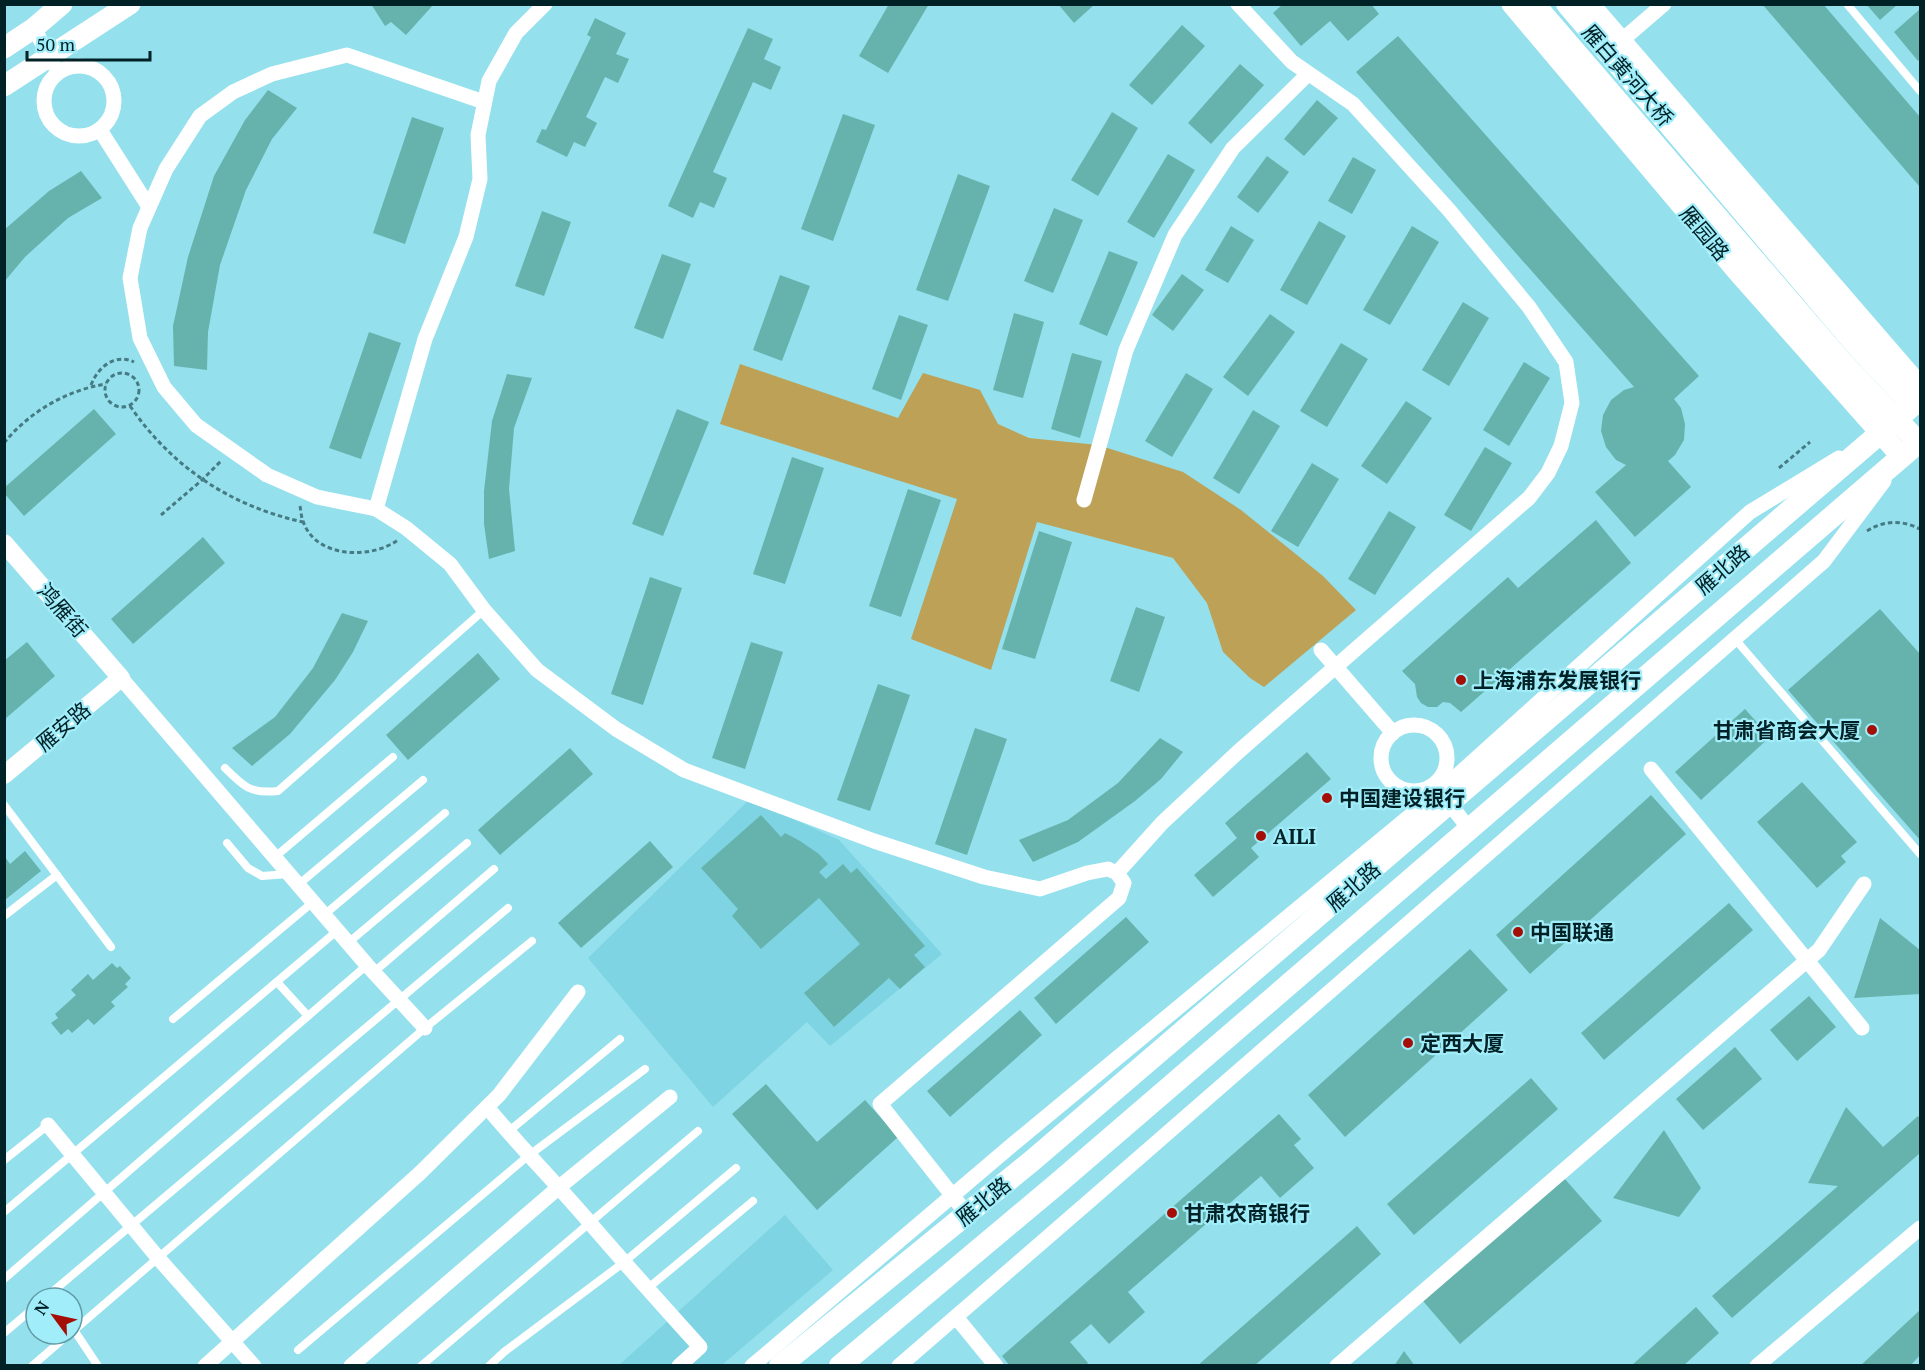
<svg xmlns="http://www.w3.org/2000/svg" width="1925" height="1370" font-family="'PT Serif','Noto Sans SC',serif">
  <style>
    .built { fill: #7ed4e2 }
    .green { fill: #bda156 }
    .building { fill: #66b3ad }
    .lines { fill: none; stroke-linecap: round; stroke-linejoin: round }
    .path { stroke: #467b83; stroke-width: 3; stroke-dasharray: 4.5 3; stroke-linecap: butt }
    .service { stroke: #fff; stroke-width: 8 }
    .minor { stroke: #fff; stroke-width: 15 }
    .tertiary { stroke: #fff; stroke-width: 18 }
    .secondary { stroke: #fff; stroke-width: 21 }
    .primary { stroke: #fff; stroke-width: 22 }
    .poi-dot { fill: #a40e06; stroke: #a1edfa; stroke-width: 2 }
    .labels { text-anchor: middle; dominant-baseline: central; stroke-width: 4.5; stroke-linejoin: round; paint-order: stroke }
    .street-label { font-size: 21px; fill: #002126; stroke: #a1edfa }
    .poi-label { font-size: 21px; font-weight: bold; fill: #002126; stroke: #a1edfa; text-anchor: start }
  </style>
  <rect width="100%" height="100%" fill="#94e0ed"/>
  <g class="built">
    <path d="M750 799 839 840 942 954 830 1046 807 1022 713 1107 588 958Z"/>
    <path d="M785 1215 833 1270 722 1365 618 1366Z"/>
  </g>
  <path class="green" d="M740 364 898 418 923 373 980 390 998 424 1029 438 1098 445 1183 472 1241 510 1323 576 1356 610 1264 687 1250 678 1223 652 1207 603 1173 558 1037 522 991 670 911 639 957 499 720 424Z"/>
  <g class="building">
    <path d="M371 4H434L406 35 391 22 385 26Z"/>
    <path d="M889 4H929L888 73 859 56Z"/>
    <path d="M1058 4H1095L1074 23Z"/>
    <path d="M1283 4H1371L1379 14 1348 41 1330 21 1301 46 1273 13Z"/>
    <path d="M1762 4H1823L1920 117V187Z"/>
    <path d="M1866 4H1898L1880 20Z"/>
    <path d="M1920 9V58L1918 61 1894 32Z"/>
    <path d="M595 18 626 33 616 54 629 59 618 83 605 77 586 117 597 123 585 147 574 142 567 157 536 142 542 129 546 130 591 37 587 35Z"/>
    <path d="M1182 25 1205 46 1152 105 1129 85Z"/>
    <path d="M748 28 773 39 764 59 781 67 771 90 753 82 713 172 727 178 714 208 700 202 693 218 668 206Z"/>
    <path d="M1398 36 1699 376 1674 399 1681 408 1685 424 1684 440 1675 455 1668 461 1691 487 1635 537 1595 492 1626 465 1616 460 1606 447 1601 431 1603 415 1611 400 1624 390 1634 387 1356 72Z"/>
    <path d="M1240 64 1264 85 1211 144 1188 123Z"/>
    <path d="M268 90 297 108 272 139 246 190 220 265 208 332 207 370 174 366 173 326 188 257 214 176 245 120Z"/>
    <path d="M1317 100 1338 118 1304 156 1284 139Z"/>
    <path d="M1112 112 1138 128 1098 196 1071 180Z"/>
    <path d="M843 114 875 125 833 241 801 229Z"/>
    <path d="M412 117 444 128 405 244 373 233Z"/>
    <path d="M1168 154 1195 170 1154 238 1127 222Z"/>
    <path d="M1267 156 1289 172 1258 213 1237 197Z"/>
    <path d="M1353 157 1376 170 1352 214 1328 201Z"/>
    <path d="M81 171 102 198 68 218 25 257 4 282V230L49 191Z"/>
    <path d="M958 174 990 186 948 301 916 290Z"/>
    <path d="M1054 208 1083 220 1053 293 1024 281Z"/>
    <path d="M542 211 571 222 544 296 515 286Z"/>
    <path d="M1319 221 1346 236 1307 305 1280 290Z"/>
    <path d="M1231 226 1254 240 1228 283 1205 270Z"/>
    <path d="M1412 226 1439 242 1390 325 1363 310Z"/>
    <path d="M1109 251 1138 262 1107 336 1079 324Z"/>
    <path d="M662 254 691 264 663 339 634 328Z"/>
    <path d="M1182 274 1204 290 1173 331 1152 315Z"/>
    <path d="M780 275 810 286 782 361 753 350Z"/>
    <path d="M1463 302 1489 318 1449 386 1422 370Z"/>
    <path d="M1014 313 1044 322 1023 398 993 390Z"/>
    <path d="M1270 314 1295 332 1248 396 1223 377Z"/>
    <path d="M899 315 928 325 901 400 872 389Z"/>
    <path d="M369 332 401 343 361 459 329 448Z"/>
    <path d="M1341 343 1368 359 1327 427 1300 411Z"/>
    <path d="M1072 353 1102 361 1080 438 1051 429Z"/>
    <path d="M1524 362 1550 378 1509 446 1483 430Z"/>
    <path d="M1186 373 1213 389 1172 457 1145 441Z"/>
    <path d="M507 374 532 378 514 428 509 489 515 551 489 559 484 524V491L492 421Z"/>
    <path d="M1406 401 1432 418 1387 484 1361 466Z"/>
    <path d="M94 409 116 434 24 516 4 493V488Z"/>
    <path d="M677 409 709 422 663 536 632 524Z"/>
    <path d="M1253 410 1280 426 1239 494 1213 478Z"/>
    <path d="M1485 447 1512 463 1471 531 1444 515Z"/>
    <path d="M792 457 824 468 785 584 753 574Z"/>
    <path d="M1312 463 1339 479 1298 547 1271 531Z"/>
    <path d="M908 489 941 500 901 617 869 606Z"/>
    <path d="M1389 511 1416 527 1375 595 1348 579Z"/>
    <path d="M1596 520 1631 563 1461 712 1450 703 1443 702 1437 707H1428L1421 703 1417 697 1415 684 1402 671 1508 577 1518 588Z"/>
    <path d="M1039 531 1072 542 1035 659 1002 649Z"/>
    <path d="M203 537 225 563 133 644 111 619Z"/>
    <path d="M650 577 682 588 643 705 611 694Z"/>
    <path d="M1136 607 1165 617 1139 692 1110 681Z"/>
    <path d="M1880 609 1920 654V840L1788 690Z"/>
    <path d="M342 613 368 621 353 652 335 680 290 734 252 766 232 748 275 717 313 668Z"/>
    <path d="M27 642 55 676 5 719 4 661Z"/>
    <path d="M751 642 783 652 745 769 712 758Z"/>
    <path d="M478 653 500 679 408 760 386 735Z"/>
    <path d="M878 684 910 695 870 811 837 800Z"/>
    <path d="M1745 709 1770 737 1701 800 1675 772Z"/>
    <path d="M975 728 1007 739 967 855 935 844Z"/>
    <path d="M1160 738 1183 752 1161 779 1135 801 1078 842 1033 862 1019 840 1068 820 1118 783Z"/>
    <path d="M570 748 593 774 500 855 478 830Z"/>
    <path d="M1307 752 1331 779 1251 848 1259 857 1213 897 1194 875 1237 838 1225 823Z"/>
    <path d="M1802 782 1857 842 1841 856 1846 862 1817 888 1757 822Z"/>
    <path d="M1651 795 1686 834 1530 974 1496 935Z"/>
    <path d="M761 815 781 837 785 833 800 841 819 854 828 864 819 872 826 879 843 864 851 873 857 868 925 946 914 955 925 967 900 989 889 978 834 1027 804 993 860 944 819 898 761 949 732 916 738 909 701 868Z"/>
    <path d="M650 841 673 867 581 948 558 923Z"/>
    <path d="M25 851 41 871 5 900V857L10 864Z"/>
    <path d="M1729 903 1753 930 1604 1060 1581 1033Z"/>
    <path d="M1126 917 1149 942 1056 1024 1034 998Z"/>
    <path d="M1880 918 1920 950V994L1854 998Z"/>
    <path d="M1470 949 1508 990 1345 1137 1308 1095Z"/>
    <path d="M112 963 117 968 120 966 131 978 125 984 128 987 111 1002 115 1006 94 1025 88 1019 72 1033 68 1029 61 1035 51 1023 58 1018 55 1014 76 995 71 990 88 974 93 980Z"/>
    <path d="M1809 996 1836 1027 1797 1061 1770 1030Z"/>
    <path d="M1020 1010 1042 1035 950 1117 927 1091Z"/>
    <path d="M1735 1047 1762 1079 1703 1130 1676 1099Z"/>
    <path d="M1531 1078 1558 1109 1414 1235 1387 1204Z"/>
    <path d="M766 1084 817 1142 865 1100 898 1137 817 1210 732 1114Z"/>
    <path d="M1846 1107 1883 1147 1918 1116 1920 1119V1153L1732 1318 1712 1296 1838 1186 1808 1183Z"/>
    <path d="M1279 1114 1301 1139 1294 1145 1314 1168 1280 1198 1261 1176 1128 1292 1145 1312 1109 1344 1091 1324 1070 1342 1088 1363 1086 1366H1010L1002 1356Z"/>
    <path d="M1664 1130 1701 1188 1679 1217 1613 1198Z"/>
    <path d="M1564 1178 1602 1221 1460 1344 1423 1301Z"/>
    <path d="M1357 1226 1381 1254 1254 1366H1197Z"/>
    <path d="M1696 1307 1719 1333 1683 1366H1631Z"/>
    <path d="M1920 1310V1355L1910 1366H1860Z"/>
    <path d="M1404 1351 1415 1366H1394Z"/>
  </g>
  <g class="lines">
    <g class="path">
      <circle cx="122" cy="390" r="17"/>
      <path d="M91 385C98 367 115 353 134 362"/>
      <path d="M130 406C172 467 230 506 303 522"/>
      <path d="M4 443C29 412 67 390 106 384"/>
      <path d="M1779 468 1810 442"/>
      <path d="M300 506C301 511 301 516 303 521 315 558 370 560 398 540"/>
      <path d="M161 515 202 480 222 460"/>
      <path d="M1867 531C1884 520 1903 520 1920 529"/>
    </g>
    <g class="service">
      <path d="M1847 4 1920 91"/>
      <path d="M1735 639 1920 854"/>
      <path d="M225 768C244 787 251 794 278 791L484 610"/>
      <path d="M4 805 111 947"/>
      <path d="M227 843 248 868 262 876 288 874"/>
      <path d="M275 857 393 757"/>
      <path d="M298 885 423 780"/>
      <path d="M324 915 445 813"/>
      <path d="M4 916 57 875"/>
      <path d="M348 943 467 843"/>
      <path d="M374 972 494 869"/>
      <path d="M277 982 308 1016"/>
      <path d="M173 1019 313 902"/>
      <path d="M508 1132 620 1039"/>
      <path d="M4 1160 48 1125"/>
      <path d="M4 1212 338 930"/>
      <path d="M4 1279 367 965"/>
      <path d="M647 1289 753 1201"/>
      <path d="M45 1298 508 908"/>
      <path d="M74 1330 98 1366"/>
      <path d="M72 1332 425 1028 532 941"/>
      <path d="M4 1333 36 1306"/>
      <path d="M298 1350 528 1156 645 1069"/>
      <path d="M32 1366 69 1334"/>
      <path d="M421 1366 698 1131"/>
      <path d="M489 1366 504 1352 623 1263 736 1168"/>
    </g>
    <g class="minor">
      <path d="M34 28 53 64"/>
      <path d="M1621 41 1664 4"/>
      <circle cx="79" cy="101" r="35"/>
      <path d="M484 102 347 55 272 74 233 92 200 116 166 169 140 228 130 278 140 338 164 387 196 425 267 475 317 497 376 509 406 528 450 564 484 610 537 670 616 729 684 770 874 841 984 877 1040 889 1087 873 1108 869 1117 873 1124 883 1119 898 880 1104 967 1214"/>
      <path d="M100 130 149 207"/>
      <path d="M1084 500 1126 350 1175 235 1233 148 1308 74"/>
      <path d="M376 509 425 339 466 237 480 179 478 135 489 81 516 33 545 4"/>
      <path d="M1321 650 1393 733"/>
      <path d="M121 678 367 965 425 1028"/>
      <circle cx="1414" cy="758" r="33"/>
      <path d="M1651 769 1862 1028"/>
      <path d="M1444 796 1469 829"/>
      <path d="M1117 873 1162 823 1238 752 1529 498 1548 473 1561 446 1572 403 1566 362 1529 307 1449 210 1353 104 1292 62 1238 4"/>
      <path d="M487 1107C520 1147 557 1184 590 1223 626 1265 663 1306 700 1347L679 1366"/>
      <path d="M48 1125 159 1259 254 1366"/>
      <path d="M956 1317 996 1366"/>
      <path d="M205 1366 420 1173 499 1095 578 992"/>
      <path d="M351 1366 558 1188 670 1097"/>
      <path d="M752 1366 1012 1145 1440 791 1750 512 1839 458"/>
      <path d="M899 1366 1094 1197 1824 561 1884 481"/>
      <path d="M1337 1366 1819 950 1864 884"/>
      <path d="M1757 1366 1920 1228"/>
    </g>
    <path class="tertiary" d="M4 543 121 678 4 775"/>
    <g class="secondary">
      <path d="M1512 4 1738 272 1902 457"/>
      <path d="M1589 4 1920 387"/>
      <path d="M4 48 34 28 62 4"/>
      <path d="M4 86 130 4"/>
    </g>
    <g class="primary">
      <path d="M1534 4 1840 360 1919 443"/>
      <path d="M1567 4 1857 346 1913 405"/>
      <path d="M780 1366 1033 1160 1920 399"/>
      <path d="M840 1366 1057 1184 1920 441"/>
    </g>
  </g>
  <g class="poi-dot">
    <circle cx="1461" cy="680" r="6"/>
    <circle cx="1872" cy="730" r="6"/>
    <circle cx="1327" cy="798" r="6"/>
    <circle cx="1261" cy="836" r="6"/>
    <circle cx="1518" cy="932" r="6"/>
    <circle cx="1408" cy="1043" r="6"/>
    <circle cx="1172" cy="1213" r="6"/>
  </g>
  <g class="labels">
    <g class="street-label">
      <text transform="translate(1628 75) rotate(49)">雁白黄河大桥</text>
      <text transform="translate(1705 233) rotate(50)">雁园路</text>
      <text transform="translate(1722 569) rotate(-41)">雁北路</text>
      <text transform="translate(63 610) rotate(49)">鸿雁街</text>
      <text transform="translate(63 726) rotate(-40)">雁安路</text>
      <text transform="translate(1353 886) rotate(-41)">雁北路</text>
      <text transform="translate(983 1201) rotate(-39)">雁北路</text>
    </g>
    <g class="poi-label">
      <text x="1473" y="680">上海浦东发展银行</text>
      <text x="1860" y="730" text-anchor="end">甘肃省商会大厦</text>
      <text x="1339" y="798">中国建设银行</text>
      <text x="1273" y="836">AILI</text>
      <text x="1530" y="932">中国联通</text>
      <text x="1420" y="1043">定西大厦</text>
      <text x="1184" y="1213">甘肃农商银行</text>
    </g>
  </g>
  <rect width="1925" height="1370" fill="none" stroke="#002126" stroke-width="12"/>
  <g transform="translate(54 1316) rotate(303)"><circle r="28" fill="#a1edfa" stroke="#619ba5" stroke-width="1.5"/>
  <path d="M0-4.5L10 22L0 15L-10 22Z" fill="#a40e06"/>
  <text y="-9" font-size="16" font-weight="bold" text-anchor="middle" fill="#002126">N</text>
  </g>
  <path d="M27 51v9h123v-9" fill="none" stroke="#002126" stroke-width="3"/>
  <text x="36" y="51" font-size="18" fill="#002126" stroke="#a1edfa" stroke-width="4.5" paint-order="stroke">50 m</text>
</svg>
